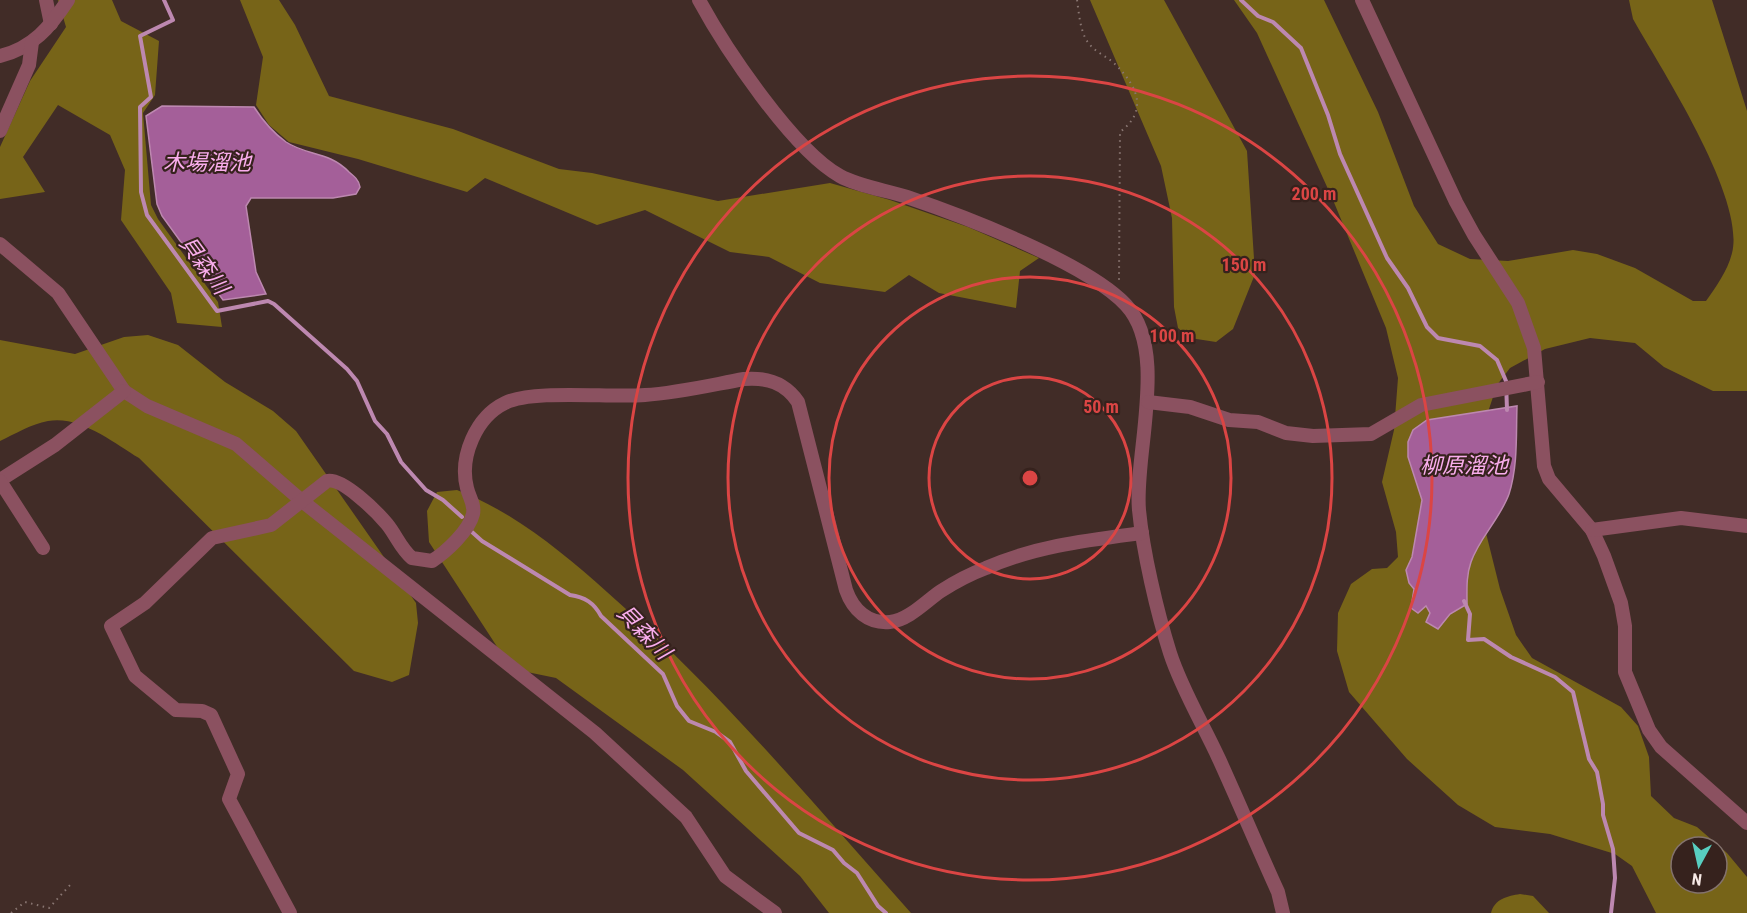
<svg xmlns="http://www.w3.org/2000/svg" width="1747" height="913" font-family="'Roboto Condensed','Noto Sans JP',sans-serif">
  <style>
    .forest { fill: #776418; fill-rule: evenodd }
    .water { fill: #a45f99; stroke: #bd88b0; stroke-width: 1.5 }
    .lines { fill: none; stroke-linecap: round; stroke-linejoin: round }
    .stream { stroke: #bd88b0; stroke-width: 4 }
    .path { stroke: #897672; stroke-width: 2; stroke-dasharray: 1.5 4.5; stroke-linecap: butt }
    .street { stroke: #8b5160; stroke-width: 14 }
    .ring { fill: none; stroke: #db4544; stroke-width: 3 }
    .labels { text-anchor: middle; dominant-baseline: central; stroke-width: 4.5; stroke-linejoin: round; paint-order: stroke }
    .water-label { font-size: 22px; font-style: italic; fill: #f9adec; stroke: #36221d }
    .centre { fill: #db4544; stroke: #36221d; stroke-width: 3 }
    .ring-label { font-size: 18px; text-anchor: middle; font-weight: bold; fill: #db4544; stroke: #36221d; stroke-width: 4.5; stroke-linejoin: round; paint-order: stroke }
  </style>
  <rect width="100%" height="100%" fill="#412c27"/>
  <g class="forest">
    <path d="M58 0H112L121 21 159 41 155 95 143 113 151 205 158 219 218 302 222 327 177 323 171 293 121 220 125 170 110 135 58 105 23 157 45 192 0 199V147L30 81 66 27Z"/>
    <path d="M240 0H279L295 25 329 96 453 129 559 169 592 173 718 201 830 183 890 200 968 227 1039 258 1020 271 1016 308 939 293 909 275 885 292 820 283 769 257 730 252 645 210 597 225 485 178 467 192 358 159 289 142 269 125 256 105 263 57Z"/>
    <path d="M1090 0H1164L1247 151 1255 274 1233 329 1216 342 1190 338 1178 328 1174 307 1172 218 1161 166Z"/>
    <path d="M1234 0H1324L1378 112 1414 206 1438 244 1470 259 1508 261 1573 250 1597 254 1635 268 1693 301H1706C1716 287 1728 270 1732 253 1746 198 1661 69 1633 19L1629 0H1712L1747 111V391H1713L1664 367 1635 343 1590 338 1545 349 1510 368 1497 385 1486 418 1480 509 1500 589 1516 635 1532 658 1621 707 1638 726 1649 757 1651 796 1674 818 1697 827 1727 853 1747 877V913H1656L1632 866 1615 854 1550 834 1495 827 1458 805 1407 759 1349 692 1337 651 1338 613 1351 584 1372 569 1387 568 1398 557 1396 532 1382 482 1394 430 1398 378 1386 328 1333 200 1257 33ZM1681 847H1717V883H1681Z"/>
    <path d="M148 335 178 345 225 382 273 411 296 431 416 603 418 623 409 675 392 682 354 671 139 458C114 443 80 415 48 421 31 424 15 434 0 441V340L75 354 124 337Z"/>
    <path d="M457 490C514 512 562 552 607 592 718 689 813 803 911 913H829L800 876 683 770 556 678 527 672 505 659 429 542 427 511 437 492Z"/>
    <path d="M1520 894 1533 896 1549 913H1491C1494 899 1508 896 1520 894Z"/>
  </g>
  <g class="water">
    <path d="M162 106 254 107C263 121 272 132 286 142 307 156 329 151 349 172 354 176 359 180 360 187L356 194 333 198H251L246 206 256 272 266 294 223 300 162 216 157 204 146 116Z"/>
    <path d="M1517 406C1516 435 1518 466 1509 494 1500 519 1479 538 1471 562 1466 576 1467 590 1467 604L1450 614 1438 629 1426 622 1430 613 1426 606 1418 613 1411 608 1414 589 1409 583 1406 570 1412 557 1422 500 1408 457V442L1413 430 1427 420Z"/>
  </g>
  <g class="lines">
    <g class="stream">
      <path d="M164 0 173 20 140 36 151 97 140 107 141 192 147 215 217 311 268 301 274 304 347 369 357 381 375 421 387 434 401 462 426 490 443 500 462 517"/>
      <path d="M1241 0 1258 16 1273 22 1301 48 1328 115 1340 154 1387 258 1408 288 1427 327 1438 338 1480 346 1497 360 1506 381 1507 410"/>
      <path d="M472 532 482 541 570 595C585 597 594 603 601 616L663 674 677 706 689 721 716 732 730 742 746 771 799 833 833 850 844 863 857 873 878 906 886 913"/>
      <path d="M1464 601 1470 614 1468 640 1484 639 1511 657 1555 677 1573 692 1589 759 1597 772 1603 804V815L1613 849 1615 878 1611 913"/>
    </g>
    <g class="path">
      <path d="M1077 0C1079 13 1080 30 1087 41 1094 52 1107 56 1116 65 1138 87 1148 111 1120 132L1119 280"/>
      <path d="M11 913 25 902 49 908 71 884"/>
    </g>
    <g class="street">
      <path d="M46 0 51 24"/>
      <path d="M699 0C725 48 793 150 840 176 860 187 886 190 907 197 963 216 1087 263 1126 305 1169 351 1134 454 1139 510 1143 552 1157 612 1170 653 1182 690 1203 724 1219 759 1239 803 1258 848 1278 892L1283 913"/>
      <path d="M1362 0 1456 202 1474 235 1518 303 1534 348 1544 466 1549 479 1592 530 1604 556 1621 603 1625 626V672L1649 730 1661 747 1747 823"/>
      <path d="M0 56C33 48 50 27 68 0"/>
      <path d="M0 131 29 65 32 42"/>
      <path d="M0 244 58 293 124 391 147 406 236 444 302 501 595 733 686 817 725 876 775 913"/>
      <path d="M1148 402 1190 407 1229 420 1258 422 1286 433 1313 436 1371 434 1421 405 1538 382"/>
      <path d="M0 480 55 445 124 391"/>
      <path d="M0 481 43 548"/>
      <path d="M1592 530 1681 518 1747 526"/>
      <path d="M290 913 229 799 238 774 211 715 202 711 176 710 135 676 111 626 145 603 212 538 271 525 327 481C342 477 377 512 387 524 396 535 401 549 412 558L432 561C446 552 469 531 473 514 475 504 469 497 467 488 459 457 476 417 505 403 534 389 610 398 645 395 678 393 711 385 744 379 767 377 785 383 798 402L846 590C853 610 868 624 890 622 909 620 926 601 941 591 955 582 970 574 986 568 1035 546 1089 540 1142 533"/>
    </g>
  </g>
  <g class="ring">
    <circle cx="1030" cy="478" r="101"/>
    <circle cx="1030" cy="478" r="201"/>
    <circle cx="1030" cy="478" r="302"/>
    <circle cx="1030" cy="478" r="402"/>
  </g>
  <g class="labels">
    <g class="water-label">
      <text x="207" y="162">木場溜池</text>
      <text transform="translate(204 265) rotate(54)">貝森川</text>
      <text x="1464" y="465">柳原溜池</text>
      <text transform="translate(644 632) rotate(46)">貝森川</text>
    </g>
  </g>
  <circle cx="1030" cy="478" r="9" class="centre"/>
  <g class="ring-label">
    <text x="1314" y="200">200 m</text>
    <text x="1244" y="271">150 m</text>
    <text x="1172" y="342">100 m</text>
    <text x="1101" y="413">50 m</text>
  </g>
  <g transform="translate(1699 865) rotate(188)"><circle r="28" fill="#36221d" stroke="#83726d" stroke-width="1.5"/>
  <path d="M0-4.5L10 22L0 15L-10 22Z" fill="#58cec0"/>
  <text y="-9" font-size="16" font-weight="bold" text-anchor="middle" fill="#f7e9e5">N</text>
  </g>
</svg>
